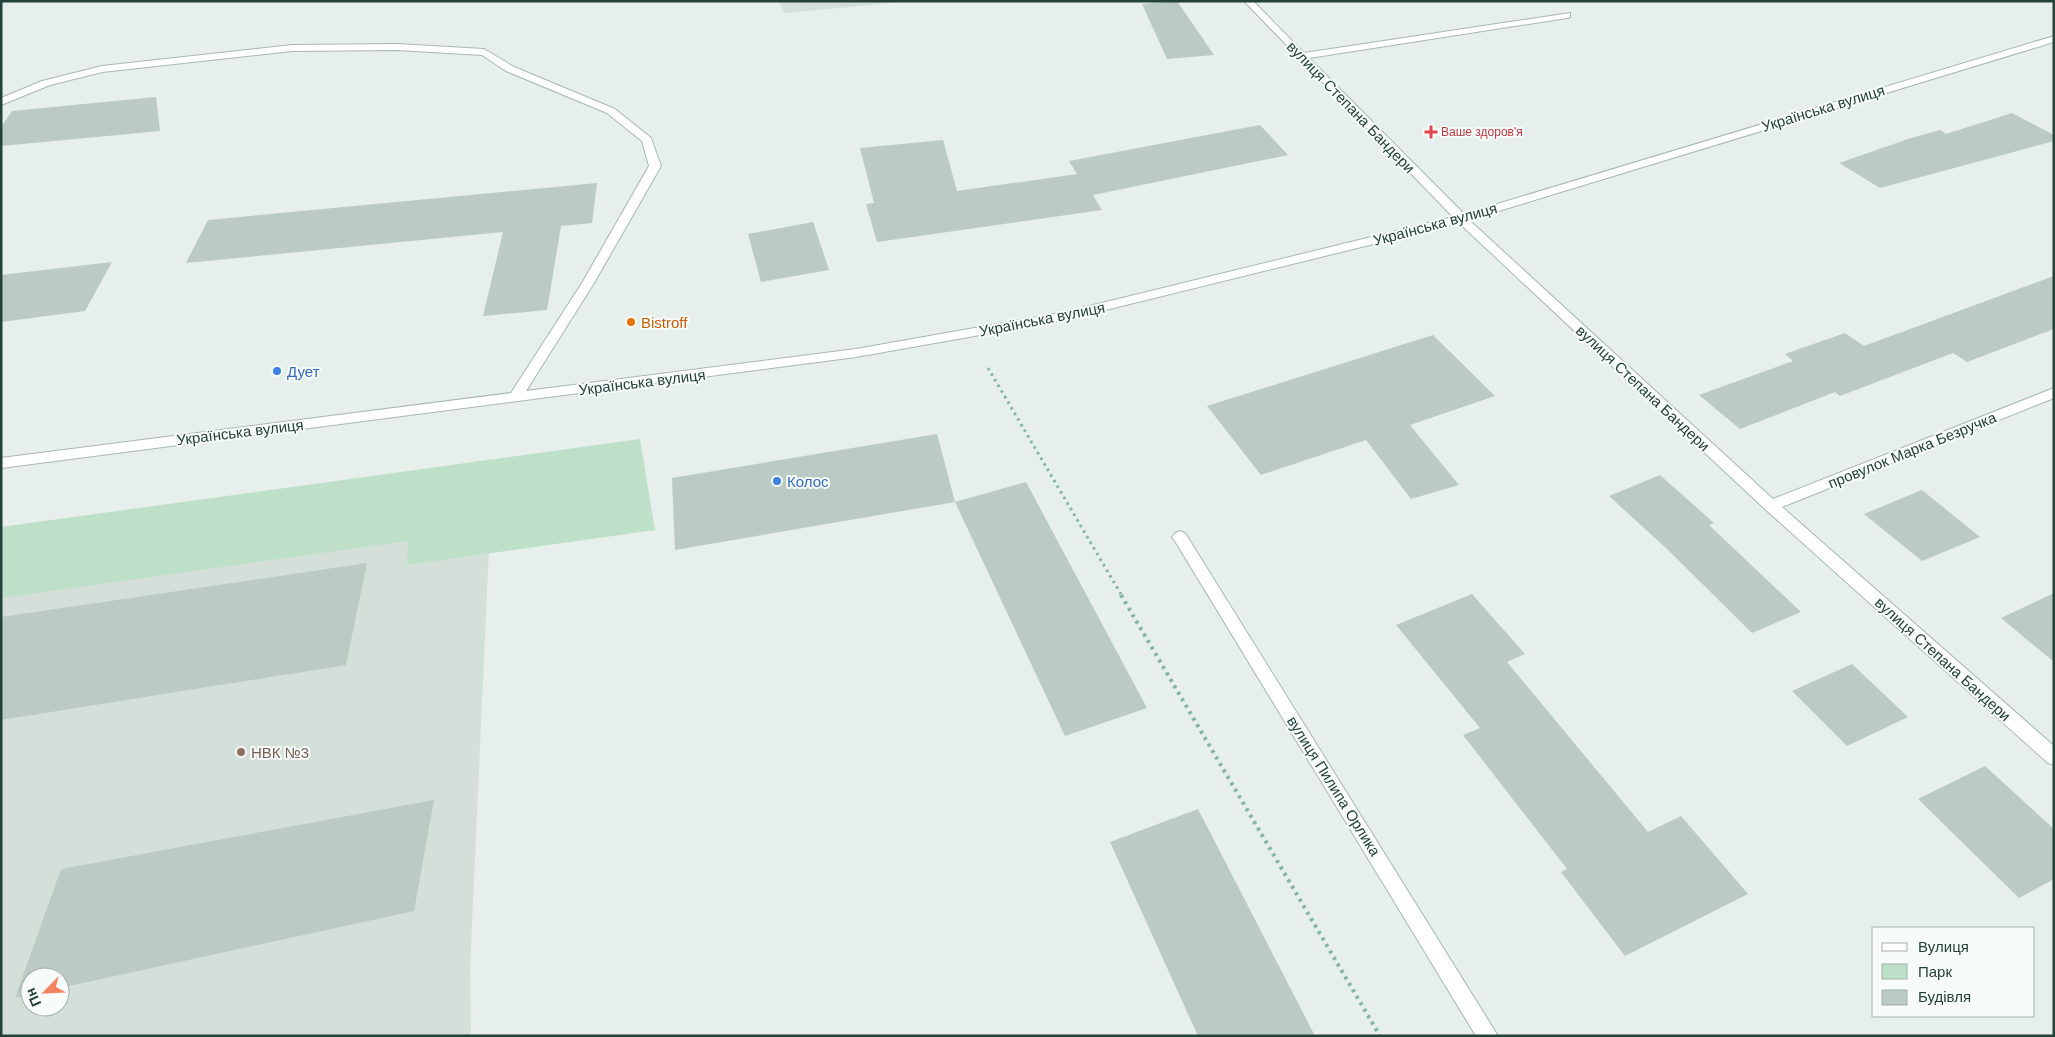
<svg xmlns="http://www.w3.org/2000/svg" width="2055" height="1037" font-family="Helvetica,sans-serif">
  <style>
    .built { fill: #d4dfda; fill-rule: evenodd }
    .green { fill: #bfe0c8 }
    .building { fill: #bbcac4 }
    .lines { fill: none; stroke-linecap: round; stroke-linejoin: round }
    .minor-casing { stroke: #a8b8b2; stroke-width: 2 }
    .path-far1 { stroke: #86b3a5; stroke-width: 3; stroke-dasharray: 2.5 4; stroke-linecap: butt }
    .path { stroke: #86b3a5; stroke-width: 4; stroke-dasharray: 3 4.5; stroke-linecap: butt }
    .minor { fill: #fff; fill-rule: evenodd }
    .health-dot { fill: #e0444e; stroke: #f7fbf9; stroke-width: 2 }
    .food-dot { fill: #e8710a; stroke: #f7fbf9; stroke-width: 2 }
    .shop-dot { fill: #3f7fe0; stroke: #f7fbf9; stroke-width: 2 }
    .education-dot { fill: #8d6e63; stroke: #f7fbf9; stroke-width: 2 }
    .labels { text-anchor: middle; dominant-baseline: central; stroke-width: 4; stroke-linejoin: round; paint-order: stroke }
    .far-health-label { font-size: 12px; fill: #be3a42; stroke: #f7fbf9; text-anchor: start }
    .street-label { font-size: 15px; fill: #24423a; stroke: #f7fbf9 }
    .food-label { font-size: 15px; fill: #c56008; stroke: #f7fbf9; text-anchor: start }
    .shop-label { font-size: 15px; fill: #366cbe; stroke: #f7fbf9; text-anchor: start }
    .education-label { font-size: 15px; fill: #785e54; stroke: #f7fbf9; text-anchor: start }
  </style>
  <rect width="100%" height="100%" fill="#e6efeb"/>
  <g class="built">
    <path d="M778 1H912L785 13Z"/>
    <path d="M493 459 470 970 471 1036H1V534ZM30 977H60V1007H30Z"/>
  </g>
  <path class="green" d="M640 439 655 530 407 565 408 541 1 598V527Z"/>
  <g class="building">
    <path d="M1177 1 1214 55 1167 59 1142 4Z"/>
    <path d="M156 97 160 131 1 146V127L12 111Z"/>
    <path d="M2012 113 2054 135V141L1880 188 1839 163 1911 138 1940 130 1946 134Z"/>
    <path d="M1260 125 1288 155 1093 195 1102 210 877 242 866 204 874 203 860 148 943 140 957 191 1077 174 1069 161Z"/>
    <path d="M597 183 592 223 561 226 547 310 483 316 503 232 186 263 208 220Z"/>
    <path d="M813 222 829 270 761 282 748 234Z"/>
    <path d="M112 262 85 311 1 322V275Z"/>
    <path d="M2054 276V329L1967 362 1953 353 1840 396 1835 392 1740 429 1699 395 1793 361 1785 354 1845 333 1864 346Z"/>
    <path d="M1433 335 1495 396 1410 425 1459 485 1411 499 1366 440 1261 475 1207 406Z"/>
    <path d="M937 434 955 502 675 550 672 478Z"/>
    <path d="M1660 475 1714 523 1709 525 1801 612 1752 633 1667 549 1609 496Z"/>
    <path d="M1026 482 1147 708 1065 736 955 502Z"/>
    <path d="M1922 490 1980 537 1922 561 1864 514Z"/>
    <path d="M367 563 346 665 1 720V617Z"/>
    <path d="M2054 593V662L2001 618Z"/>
    <path d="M1472 594 1525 654 1507 662 1648 832 1681 816 1748 894 1625 956 1561 872 1567 869 1463 735 1480 728 1396 625Z"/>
    <path d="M1852 664 1908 717 1847 746 1792 691Z"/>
    <path d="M1985 766 2054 829V879L2019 898 1918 799Z"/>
    <path d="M434 800 414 911 60 988V977H30V995L15 998 61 869Z"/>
    <path d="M1198 809 1315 1036H1198L1110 842Z"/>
  </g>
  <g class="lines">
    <defs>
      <g id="minor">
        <path d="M1244 1H1253L1304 53 1570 13V17L1567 18 1309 58 1464 214 2054 36V42L1469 220 1773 499 2054 388V398L1782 507 2054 746V765L2048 763 1766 510 1459 223 1065 320 856 357 1 468V458L511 393 582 283 649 166 642 141 607 113 506 71 482 55 397 50 292 51 102 72 50 85 1 105V98L42 81 102 66 292 45 397 44 484 49 514 67 615 109 651 138 661 166 594 283 526 391 856 349 1065 312 1453 217Z"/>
        <path d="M1180 531 1185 533 1498 1036H1476L1175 541 1172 537 1175 533Z"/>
      </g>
    </defs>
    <use href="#minor" class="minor-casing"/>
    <path class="path-far1" d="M988 368 1122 596"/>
    <path class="path" d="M1121 595 1380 1036"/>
    <use href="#minor" class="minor"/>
  </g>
  <path class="health-dot" d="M1428.5 124.5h5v5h5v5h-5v5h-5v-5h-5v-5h5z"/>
  <circle class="food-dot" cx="631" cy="322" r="5"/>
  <g class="shop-dot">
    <circle cx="277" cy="371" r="5"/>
    <circle cx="777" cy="481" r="5"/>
  </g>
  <circle class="education-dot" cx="241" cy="752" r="5"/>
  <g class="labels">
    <g class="far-health-label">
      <text x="1441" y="132">Ваше здоров'я</text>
    </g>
    <g class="street-label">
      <text transform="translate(1351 107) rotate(46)">вулиця Степана Бандери</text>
      <text transform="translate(1823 108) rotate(-17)">Українська вулиця</text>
      <text transform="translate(1435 224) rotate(-15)">Українська вулиця</text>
      <text transform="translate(1042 319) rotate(-11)">Українська вулиця</text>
      <text transform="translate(642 382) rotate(-7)">Українська вулиця</text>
      <text transform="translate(1643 388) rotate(43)">вулиця Степана Бандери</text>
      <text transform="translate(240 432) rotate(-7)">Українська вулиця</text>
      <text transform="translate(1912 450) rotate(-22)">провулок Марка Безручка</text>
      <text transform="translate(1943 659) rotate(42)">вулиця Степана Бандери</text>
      <text transform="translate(1334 786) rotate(58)">вулиця Пилипа Орлика</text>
    </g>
    <g class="food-label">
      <text x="641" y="322">Bistroff</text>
    </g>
    <g class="shop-label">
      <text x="287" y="371">Дует</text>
      <text x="787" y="481">Колос</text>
    </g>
    <g class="education-label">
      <text x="251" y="752">НВК №3</text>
    </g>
  </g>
  <rect width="2055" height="1037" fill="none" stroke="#24423a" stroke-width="5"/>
  <rect x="1872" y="927" width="162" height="90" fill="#f7fbf9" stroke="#a3b1ad"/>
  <rect x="1882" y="943" width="25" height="8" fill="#ffffff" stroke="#a3b1ad"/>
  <text x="1918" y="952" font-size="15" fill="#24423a">Вулиця</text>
  <rect x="1882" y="964" width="25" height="15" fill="#bfe0c8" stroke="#a3b1ad"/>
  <text x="1918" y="977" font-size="15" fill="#24423a">Парк</text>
  <rect x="1882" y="990" width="25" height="15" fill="#bbcac4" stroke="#a3b1ad"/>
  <text x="1918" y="1002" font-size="15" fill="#24423a">Будівля</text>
  <g transform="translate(45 992) rotate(246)"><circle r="24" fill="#f7fbf9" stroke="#a3b1ad"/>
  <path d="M0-4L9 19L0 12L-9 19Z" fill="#f4845f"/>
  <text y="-8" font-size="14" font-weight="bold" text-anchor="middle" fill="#24423a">Пн</text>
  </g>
</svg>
